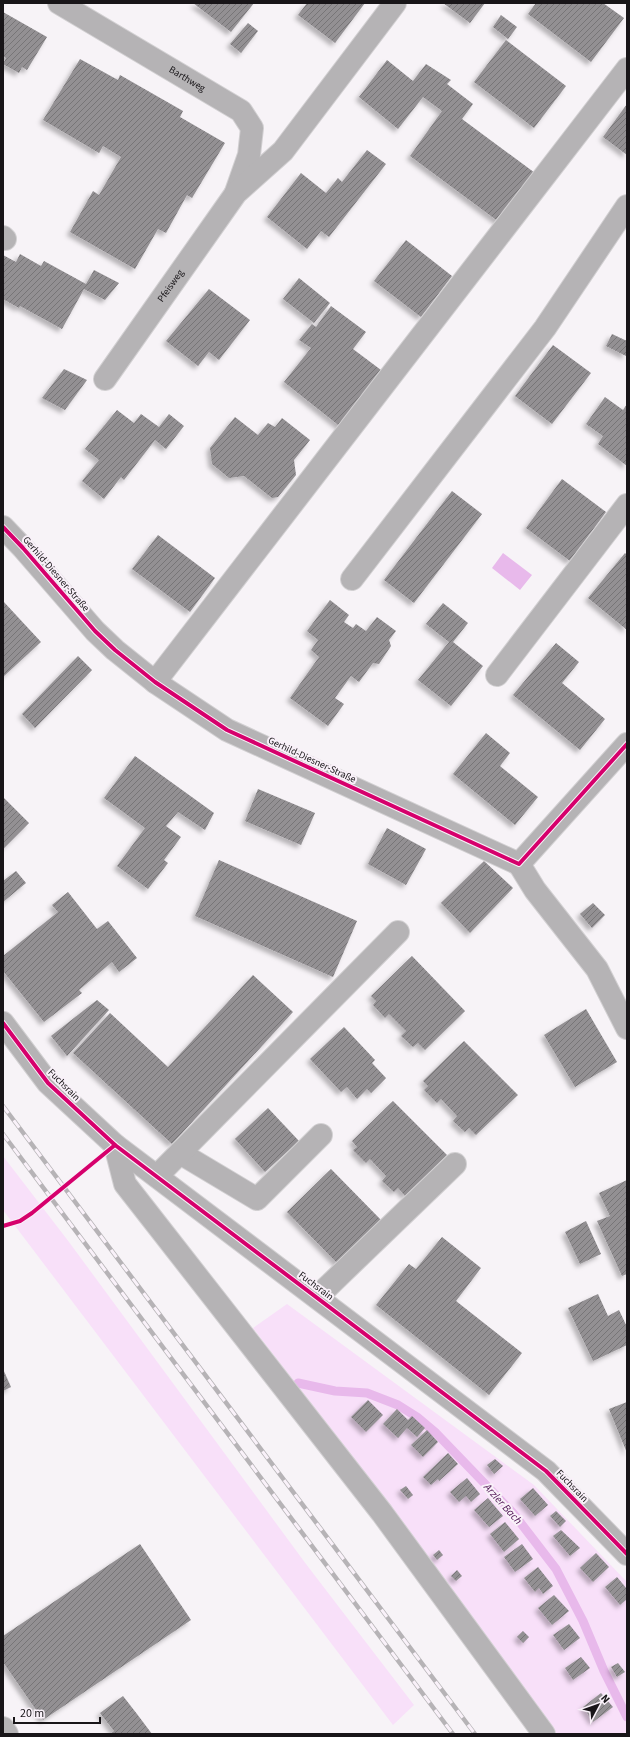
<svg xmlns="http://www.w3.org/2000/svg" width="630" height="1737" font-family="'Source Sans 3',sans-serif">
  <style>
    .green { fill: #f8e0f9 }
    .water { fill: #e8b9eb }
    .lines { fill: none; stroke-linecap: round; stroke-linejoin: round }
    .stream { stroke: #e8b9eb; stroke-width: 9 }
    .building { fill: url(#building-hatch); filter: url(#shadow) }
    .minor-casing { stroke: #d2d0d2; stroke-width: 24 }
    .minor { stroke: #b5b3b5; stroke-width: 22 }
    .rail-casing { stroke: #b6b3b6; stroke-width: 4.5 }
    .rail { stroke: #f9f1f9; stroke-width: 3; stroke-dasharray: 9; stroke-linecap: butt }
    .cycleway-casing { stroke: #f9f1f9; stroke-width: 6 }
    .cycleway { stroke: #d6006c; stroke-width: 4 }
    .labels { text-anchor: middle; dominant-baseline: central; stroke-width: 4; stroke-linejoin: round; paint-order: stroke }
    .street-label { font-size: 10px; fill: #181518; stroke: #f9f1f9 }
    .water-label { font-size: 11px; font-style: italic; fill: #480c4d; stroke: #f9f1f9 }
  </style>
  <defs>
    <pattern id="building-hatch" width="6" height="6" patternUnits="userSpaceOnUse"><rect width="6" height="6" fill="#939093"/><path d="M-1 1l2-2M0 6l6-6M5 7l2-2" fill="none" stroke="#777477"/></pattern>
    <filter id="shadow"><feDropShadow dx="-3.5" dy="3.5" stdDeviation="2" flood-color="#0004"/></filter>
  </defs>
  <rect width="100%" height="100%" fill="#f7f3f7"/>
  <g class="green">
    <path d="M3 1156 69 1242 306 1564 414 1705 393 1725 3 1210Z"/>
    <path d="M287 1304 534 1485 627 1582V1734H557L389 1507 253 1328Z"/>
  </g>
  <path class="water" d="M503 553 532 575 520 590 492 568Z"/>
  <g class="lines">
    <path class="stream" d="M298 1383 335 1391 367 1393 398 1405 417 1417 436 1433 513 1513 556 1569 583 1621 604 1671 627 1717"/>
  </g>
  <g class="building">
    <path d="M193 3H254L231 32Z"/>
    <path d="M307 3H365L335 43 298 15Z"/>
    <path d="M443 3H485L470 23Z"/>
    <path d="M536 3H603L624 18 591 62 528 14Z"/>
    <path d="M3 12 47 37 27 70 22 67 19 73 3 64 6 58 3 56Z"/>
    <path d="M501 15 517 27 508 39 493 27Z"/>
    <path d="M248 23 258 31 241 53 230 44Z"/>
    <path d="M506 40 566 86 534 128 474 82Z"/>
    <path d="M80 59 118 80 120 75 183 111 180 117 225 143 192 198 187 195 166 233 158 229 135 269 70 232 93 191 99 195 121 157 103 146 99 153 43 120Z"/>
    <path d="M387 60 413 81 426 64 451 80 447 84 473 104 462 119 535 173 499 222 410 156 442 111 423 97 398 129 359 97Z"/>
    <path d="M627 104V155L603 137Z"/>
    <path d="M367 150 386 164 329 237 321 231 307 249 267 217 301 173 326 193 338 178 342 182Z"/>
    <path d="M406 240 452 276 421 317 374 281Z"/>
    <path d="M20 254 41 266 44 261 86 284 94 270 119 283 105 300 84 289 62 329 20 306 19 308 3 299V255L16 262Z"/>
    <path d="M299 278 330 303 314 323 283 299Z"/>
    <path d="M209 289 250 320 219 360 209 352 198 366 166 341Z"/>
    <path d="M331 306 366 332 353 349 385 373 342 428 284 382 311 348 299 340 312 324 316 327Z"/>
    <path d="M612 334 627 341 626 356 606 346Z"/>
    <path d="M553 345 591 373 552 424 515 396Z"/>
    <path d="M64 369 87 380 65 410 42 398Z"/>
    <path d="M605 397 623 410 627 404V466L598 444 603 436 586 424Z"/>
    <path d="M117 410 134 423 141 414 159 427 169 414 184 426 166 449 155 440 124 480 121 477 104 499 82 481 99 460 85 449Z"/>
    <path d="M235 417 258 435 268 423 275 427 282 418 310 440 294 460 296 475 278 497 272 498 244 476 229 478 212 464 210 448Z"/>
    <path d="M562 479 606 512 570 561 526 528Z"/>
    <path d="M452 491 482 514 414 603 384 580Z"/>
    <path d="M158 535 215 578 190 612 132 569Z"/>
    <path d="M625 553 627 555V630L588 598Z"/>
    <path d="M330 600 349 615 344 622 353 628 356 624 366 631 377 617 396 631 389 640 391 646 379 664 373 663 359 682 351 676 335 698 344 704 328 726 290 698 319 657 311 650 318 640 307 631Z"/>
    <path d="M3 601 41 642 3 677Z"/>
    <path d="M443 603 468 623 453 642 483 666 451 706 418 680 449 642 426 624Z"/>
    <path d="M556 643 579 662 562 683 605 719 580 750 513 695Z"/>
    <path d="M78 656 92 670 35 728 22 714Z"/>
    <path d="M486 733 510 753 500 766 538 797 515 825 453 774Z"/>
    <path d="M135 756 214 813 205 830 178 812 166 826 181 837 164 860 168 863 148 889 117 866 145 828 104 798Z"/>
    <path d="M258 789 315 813 301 845 245 821Z"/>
    <path d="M3 797 29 823 3 849Z"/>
    <path d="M387 828 426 849 406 885 368 864Z"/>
    <path d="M219 860 357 921 333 977 195 916Z"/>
    <path d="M484 861 513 888 470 933 441 903Z"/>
    <path d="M16 871 26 883 3 902V881Z"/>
    <path d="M68 892 97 929 108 921 137 958 119 972 112 962 79 990 82 993 44 1022 3 971V956L58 912 52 905Z"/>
    <path d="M593 903 605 915 592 928 580 914Z"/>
    <path d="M412 956 465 1011 425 1050 418 1043 413 1047 401 1036 406 1031 389 1014 385 1018 373 1005 376 1001 371 996Z"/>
    <path d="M253 975 293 1012 172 1144 73 1053 110 1013 168 1067Z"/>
    <path d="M97 1000 109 1010 67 1056 51 1036Z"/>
    <path d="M586 1009 617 1062 575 1087 544 1035Z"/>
    <path d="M344 1027 375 1060 372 1063 386 1078 371 1093 367 1089 357 1099 347 1087 341 1092 310 1059Z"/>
    <path d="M464 1041 518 1095 476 1135 469 1128 465 1132 453 1121 457 1116 441 1099 437 1103 424 1090 428 1086 423 1081Z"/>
    <path d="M393 1101 447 1155 405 1196 398 1188 394 1192 382 1181 386 1176 370 1159 366 1163 353 1150 357 1147 352 1141Z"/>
    <path d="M268 1108 299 1141 265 1172 235 1139Z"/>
    <path d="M331 1169 382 1221 338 1264 287 1212Z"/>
    <path d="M627 1180V1274L622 1276 597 1221 610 1216 599 1193Z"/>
    <path d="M586 1221 601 1254 580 1264 565 1232Z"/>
    <path d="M442 1237 481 1268 456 1301 522 1353 489 1395 376 1305 409 1264 416 1269Z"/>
    <path d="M598 1294 608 1316 619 1310 627 1327V1345L593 1361 568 1308Z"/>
    <path d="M3 1369 11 1387 3 1391Z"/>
    <path d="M368 1400 383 1415 366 1432 351 1417Z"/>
    <path d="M627 1402V1453L609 1409Z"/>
    <path d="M397 1409 408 1420 412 1416 425 1428 417 1437 407 1428 398 1438 383 1424Z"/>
    <path d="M427 1430 438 1442 423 1457 411 1445Z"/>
    <path d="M448 1453 458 1464 439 1481 438 1479 431 1485 423 1477Z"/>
    <path d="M495 1459 503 1466 494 1474 487 1465Z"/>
    <path d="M467 1478 480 1494 471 1502 466 1496 459 1502 450 1492Z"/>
    <path d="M406 1486 413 1495 408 1499 400 1490Z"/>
    <path d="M533 1488 548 1505 535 1516 520 1499Z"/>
    <path d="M488 1498 503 1516 489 1527 474 1510Z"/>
    <path d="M556 1511 566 1521 560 1527 550 1516Z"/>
    <path d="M505 1522 519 1539 504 1552 490 1534Z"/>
    <path d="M561 1530 580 1548 570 1556 553 1536Z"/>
    <path d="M140 1544 191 1620 43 1720 3 1662V1636Z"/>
    <path d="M522 1544 533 1559 515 1572 504 1557Z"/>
    <path d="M439 1550 443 1555 437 1560 433 1555Z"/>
    <path d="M596 1553 609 1567 593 1582 580 1568Z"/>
    <path d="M538 1567 553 1586 543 1594 539 1588 535 1592 524 1578Z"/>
    <path d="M457 1570 462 1576 456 1581 451 1576Z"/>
    <path d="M617 1577 627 1589V1599L620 1605 605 1587Z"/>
    <path d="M554 1595 569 1611 552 1625 538 1608Z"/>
    <path d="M569 1624 580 1638 564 1650 553 1635Z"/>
    <path d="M523 1631 529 1637 523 1643 517 1637Z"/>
    <path d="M581 1657 590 1668 573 1680 565 1668Z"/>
    <path d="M618 1663 625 1672 617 1677 611 1667Z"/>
    <path d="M601 1693 613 1707 593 1722 583 1707Z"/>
    <path d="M123 1696 137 1714 152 1734H110L114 1731 100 1713Z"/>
  </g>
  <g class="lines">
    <defs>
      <g id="minor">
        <path id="s1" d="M59 3 241 111 252 128 249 155 236 192"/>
        <path d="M3 237 5 239"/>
        <path id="s2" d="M105 379 236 193 283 151 395 3"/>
        <path d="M3 527 23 548 95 631 115 650 155 682 227 730 519 864 627 744"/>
        <path d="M352 579 545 328 627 206"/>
        <path d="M497 675 627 505"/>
        <path d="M155 682 627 69"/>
        <path d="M519 864 535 890 597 969 627 1028"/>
        <path d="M3 1023 48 1083 115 1145 546 1471 627 1554"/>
        <path d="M115 1145 125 1184 382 1513 544 1734"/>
        <path d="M180 1153 257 1199 321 1135"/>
        <path d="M157 1176 398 932"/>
        <path d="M317 1297 455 1164"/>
        <path d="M3 1728 7 1734"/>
      </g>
    </defs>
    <use href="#minor" class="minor-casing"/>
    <use href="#minor" class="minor"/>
    <defs>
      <g id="rail">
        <path d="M3 1106 475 1734"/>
        <path d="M3 1134 453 1734"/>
      </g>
    </defs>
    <use href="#rail" class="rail-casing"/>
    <use href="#rail" class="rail"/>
    <defs>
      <g id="cycleway">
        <path d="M3 527 23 548 95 631 115 650 155 682 227 730 519 864 627 744"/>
        <path d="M3 1023 48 1083 115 1145 546 1471 627 1554"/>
        <path d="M3 1226 20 1221 32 1213 115 1145"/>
      </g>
    </defs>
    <use href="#cycleway" class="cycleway-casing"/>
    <use href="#cycleway" class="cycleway"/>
  </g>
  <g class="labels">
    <g class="street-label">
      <text stroke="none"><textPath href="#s1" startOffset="149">Barthweg</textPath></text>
      <text stroke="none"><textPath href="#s2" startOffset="114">Pfeisweg</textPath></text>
      <text transform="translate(56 574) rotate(49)">Gerhild-Diesner-Straße</text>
      <text transform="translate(312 760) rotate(25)">Gerhild-Diesner-Straße</text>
      <text transform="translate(64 1085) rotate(45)">Fuchsrain</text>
      <text transform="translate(316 1286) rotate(37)">Fuchsrain</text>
      <text transform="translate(572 1486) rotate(46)">Fuchsrain</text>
    </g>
    <g class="water-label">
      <text transform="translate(503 1504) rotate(48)">Arzler Bach</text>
    </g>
  </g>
  <rect width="630" height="1737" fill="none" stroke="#181518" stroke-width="8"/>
  <g transform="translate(598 1705) rotate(49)" stroke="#f9f1f9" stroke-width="3" paint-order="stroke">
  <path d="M0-3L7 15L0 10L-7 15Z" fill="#181518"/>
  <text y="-6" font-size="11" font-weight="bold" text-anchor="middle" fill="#181518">N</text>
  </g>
  <path d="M14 1717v6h86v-6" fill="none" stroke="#181518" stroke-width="2"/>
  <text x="20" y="1717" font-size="12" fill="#181518" stroke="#f9f1f9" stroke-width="3" paint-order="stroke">20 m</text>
</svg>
